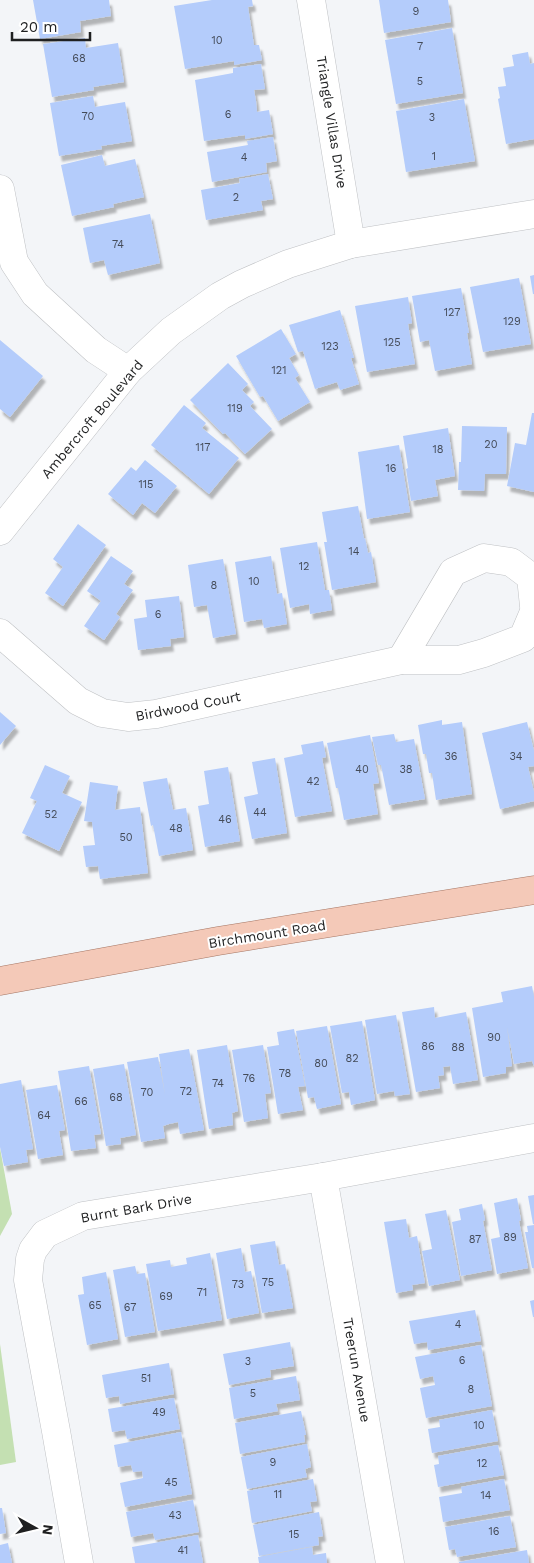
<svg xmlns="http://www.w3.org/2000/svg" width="534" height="1563" font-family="'Work Sans',sans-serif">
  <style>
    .green { fill: #c4e0b2 }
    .building { fill: #b4ccfb; filter: url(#shadow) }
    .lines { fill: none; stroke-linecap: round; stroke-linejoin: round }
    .minor-casing { stroke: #bfc1c4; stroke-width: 29 }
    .major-casing { stroke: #a57664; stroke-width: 29 }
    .minor { stroke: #fff; stroke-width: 28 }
    .major { stroke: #f4c9b8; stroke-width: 28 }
    .labels { text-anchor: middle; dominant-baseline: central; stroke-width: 4; stroke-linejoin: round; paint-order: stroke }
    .number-label { font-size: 11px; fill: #444b58 }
    .street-label { font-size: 14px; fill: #1f2021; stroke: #fff }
  </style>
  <defs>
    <filter id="shadow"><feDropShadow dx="3" dy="5.5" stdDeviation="1" flood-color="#0004"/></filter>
  </defs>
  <rect width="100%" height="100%" fill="#f3f5f8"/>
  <g class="green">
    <path d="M0 1148 12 1214 0 1236Z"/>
    <path d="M0 1344 16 1462 0 1465Z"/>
  </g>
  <g class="building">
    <path d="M33 0H109L111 16 80 21 81 32 40 39Z"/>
    <path d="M212 0H252L253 6 248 7 254 45H259L262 60 234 65V61L185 69 174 6Z"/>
    <path d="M379 0H448L451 22 384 33Z"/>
    <path d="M452 28 463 93 396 104 385 40Z"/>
    <path d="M85 38 86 48 118 43 124 82 93 87 94 90 52 97 43 44Z"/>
    <path d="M528 52 530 64 534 63V139L506 144 498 99 500 98 498 87 506 86 503 68 514 66 512 55Z"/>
    <path d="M261 64 265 89 254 90 256 101 257 112 269 110 273 134 245 139V135L204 141 195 80 233 73V68Z"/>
    <path d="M93 96 95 107 125 102 132 141 101 146 102 149 59 156 50 103Z"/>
    <path d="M464 99 475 161 406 172 396 111Z"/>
    <path d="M273 137 277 161 266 163 267 172 212 182 207 152 248 145 247 141Z"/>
    <path d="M102 155 105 166 135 159 144 197 113 204 114 207 72 216 61 165Z"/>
    <path d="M268 174 273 199 261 201 263 210 206 220 201 190 240 183 239 179Z"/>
    <path d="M150 214 160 263 108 275 104 260 90 263 83 228Z"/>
    <path d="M534 275V294H533L530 276Z"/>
    <path d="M519 278 531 344 483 352 470 287Z"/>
    <path d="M461 288 469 333H467L472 364 435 371 429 340 420 342 412 296Z"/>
    <path d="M408 297 412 323 408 324 415 364 367 372 355 306Z"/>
    <path d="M340 310 354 358H351L359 384 340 390 337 382 315 389 303 351 298 352 289 325Z"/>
    <path d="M281 329 296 354 289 358 299 375 295 378 310 402 278 421 263 396 260 397 236 356Z"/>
    <path d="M0 340 43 376 10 417 0 409Z"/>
    <path d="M228 363 248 384 242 390 254 402 250 406 272 429 245 454 225 433 223 434 190 400Z"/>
    <path d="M184 405 206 423 202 428 239 458 209 494 151 445Z"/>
    <path d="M532 413H534V492L507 486 515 443 526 445Z"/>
    <path d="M462 426 507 427 506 474H485L484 491 458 490 459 462H461Z"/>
    <path d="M448 428 455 476 435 480 438 496 411 501 406 469 408 468 403 436Z"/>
    <path d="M399 445 410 512 367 519 358 452Z"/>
    <path d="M145 460 177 486 155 513 142 503 133 515 108 494 131 467 136 471Z"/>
    <path d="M358 506 364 539 365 538 368 553 371 552 376 582 332 590 324 542H327L322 512Z"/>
    <path d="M78 524 106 545 63 606 45 593 63 567 53 559Z"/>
    <path d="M317 542 325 590H329L332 610 310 614 309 604 290 608 280 548Z"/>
    <path d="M111 556 133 571 124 584 133 590 116 614 120 617 104 640 84 626 101 601 87 591Z"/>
    <path d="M271 556 277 594 282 593 287 624 264 628 262 619 244 622 235 562Z"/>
    <path d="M223 559 236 634 213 638 207 605 194 607 188 565Z"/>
    <path d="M179 596 184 637 170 639 171 646 138 650 134 619 147 617 145 600Z"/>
    <path d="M0 712 16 726 0 745Z"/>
    <path d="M442 720V725L462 722 472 794 436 800 432 773H429L426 754H423L418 725Z"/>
    <path d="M527 722 534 751V766L528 767 534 792V801L500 809 482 733Z"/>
    <path d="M394 734 396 742 414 739 425 799 389 805 381 765H378L372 737Z"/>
    <path d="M370 735 379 783 373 784 378 814 344 820 338 788H336L327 743Z"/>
    <path d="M323 741 326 757 322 758 332 811 295 817 284 758 303 754 301 745Z"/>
    <path d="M275 758 287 833 252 839 244 797 258 794 252 762Z"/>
    <path d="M45 765 70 776 62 793 82 802 59 851 22 833 37 801 30 798Z"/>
    <path d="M228 767 240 841 205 847 198 806 209 804 204 771Z"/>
    <path d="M167 778 173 810 186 808 193 850 159 856 153 825 151 826 143 782Z"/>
    <path d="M90 782 118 786 115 810 140 807 148 873 100 879 98 866 86 867 83 846 95 845 92 822 84 821Z"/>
    <path d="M532 986 534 997V1066L532 1061 514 1064 507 1027 512 1066 506 1067V1073L483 1077 472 1008 503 1002 501 992Z"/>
    <path d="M434 1007 435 1018 466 1012 478 1080 453 1084 450 1066 443 1067 444 1075 438 1076 440 1088 416 1092 402 1012Z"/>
    <path d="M396 1015 410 1094 395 1096 394 1091 377 1094 365 1020Z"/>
    <path d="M362 1021 375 1100 351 1105 349 1092 342 1093 330 1026Z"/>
    <path d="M327 1026 341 1104 317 1109 314 1097 308 1098 296 1031Z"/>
    <path d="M294 1029 305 1086 298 1087 303 1110 278 1114 267 1047 279 1045 277 1032Z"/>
    <path d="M227 1045 238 1111 232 1113 233 1125 209 1129 197 1050Z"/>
    <path d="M263 1045 271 1093 265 1094 268 1118 244 1122 232 1050Z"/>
    <path d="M189 1049 204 1130 180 1134 178 1122 169 1124 163 1126 165 1138 141 1142 127 1062 158 1057 165 1095 159 1054Z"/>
    <path d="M124 1064 136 1135 120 1138 121 1144 106 1146 93 1069Z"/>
    <path d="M89 1066 101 1134 94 1135 96 1148 71 1151 58 1071Z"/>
    <path d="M21 1080 33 1149 26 1150 28 1162 4 1166 0 1147V1084Z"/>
    <path d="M57 1085 65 1130 59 1131 63 1155 38 1159 26 1090Z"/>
    <path d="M534 1195V1224H533L528 1196Z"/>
    <path d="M517 1198 521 1220 519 1221 528 1268 497 1274 491 1239 500 1237 494 1203Z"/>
    <path d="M482 1204 485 1220 483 1221 492 1270 461 1276 452 1222 461 1220 459 1209Z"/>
    <path d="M446 1210 460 1280 429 1286 422 1251 432 1249 425 1214Z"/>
    <path d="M406 1219 409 1238 417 1236 425 1283 412 1285 413 1290 396 1293 384 1222Z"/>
    <path d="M534 1225V1268H532L525 1232H528L527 1226Z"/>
    <path d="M275 1241 279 1265 285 1264 293 1308 262 1313 250 1245Z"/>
    <path d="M241 1248 245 1272 251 1271 259 1313 227 1319 216 1253Z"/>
    <path d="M210 1253 222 1320 158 1331 146 1264 170 1260 171 1267 187 1264 186 1258Z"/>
    <path d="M135 1266 137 1274 145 1273 155 1332 125 1337 113 1270Z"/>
    <path d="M106 1272 118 1339 87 1345 78 1295 84 1294 82 1277Z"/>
    <path d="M534 1300V1317H533L530 1301Z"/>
    <path d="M475 1310 481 1341 428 1350 427 1342 414 1344 409 1321Z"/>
    <path d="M290 1342 294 1366 270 1370 271 1377 229 1385 223 1354Z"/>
    <path d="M481 1345 492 1406 426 1418 420 1388 435 1385 433 1376 420 1379 415 1357Z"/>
    <path d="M169 1363 174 1394 120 1404 119 1396 106 1398 102 1375Z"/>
    <path d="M296 1376 300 1400 276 1404 278 1411 234 1419 229 1388Z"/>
    <path d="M174 1398 180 1429 127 1439 125 1430 112 1432 108 1409Z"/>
    <path d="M492 1410 498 1441 432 1453 428 1429 440 1427 439 1420Z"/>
    <path d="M301 1411 306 1435H304L305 1442 240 1454 235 1423Z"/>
    <path d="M181 1432 192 1494 125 1507 120 1483 143 1478 142 1471 133 1472 131 1465 118 1467 114 1445Z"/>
    <path d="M307 1444 311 1467 305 1469 307 1477 247 1489 241 1457Z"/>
    <path d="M498 1445 504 1475 438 1487 434 1465 439 1464 438 1456Z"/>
    <path d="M313 1479 317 1501 310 1502 312 1511 252 1523 247 1491Z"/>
    <path d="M504 1479 510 1510 443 1522 439 1497 462 1493 461 1487Z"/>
    <path d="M193 1500 199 1532 155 1540 153 1533 131 1537 126 1512Z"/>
    <path d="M0 1508H2L6 1533 0 1534Z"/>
    <path d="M319 1512 323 1536 318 1537 319 1545 259 1556 253 1525Z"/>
    <path d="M510 1516 516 1547 457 1557 455 1549 449 1550 445 1527Z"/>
    <path d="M198 1535 203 1563H135L132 1547Z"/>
    <path d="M8 1543 12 1563H0V1545Z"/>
    <path d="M312 1547 313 1555 326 1553 327 1563H259L258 1557Z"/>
    <path d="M527 1550 529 1563H459V1562Z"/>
  </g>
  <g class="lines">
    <defs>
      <g id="minor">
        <path d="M311 0 351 244"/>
        <path d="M0 189 14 262 35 294 96 350 128 371"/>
        <path d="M0 531 128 371 171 331 220 296 242 284 288 264 351 244 534 214"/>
        <path d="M0 633 78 701 102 713 128 717 156 714 401 660H459L484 653 523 638 534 612"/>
        <path d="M401 660 453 572 484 558 511 562 531 577 534 606"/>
        <path d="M323 1177 390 1563"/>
        <path d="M79 1563 56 1431 28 1280 30 1259 33 1250 45 1234 83 1216 323 1177 534 1138"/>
      </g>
      <path id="major" d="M0 981 218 941 534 890"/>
    </defs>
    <use href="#minor" class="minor-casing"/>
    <use href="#major" class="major-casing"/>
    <use href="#minor" class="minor"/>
    <use href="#major" class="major"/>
  </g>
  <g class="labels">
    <g class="number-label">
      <text x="416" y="11">9</text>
      <text x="217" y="40">10</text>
      <text x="420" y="46">7</text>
      <text x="79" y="58">68</text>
      <text x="420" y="81">5</text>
      <text x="228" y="114">6</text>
      <text x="88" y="116">70</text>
      <text x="432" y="117">3</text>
      <text x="434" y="156">1</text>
      <text x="244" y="157">4</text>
      <text x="236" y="197">2</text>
      <text x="118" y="244">74</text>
      <text x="452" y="312">127</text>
      <text x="512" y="321">129</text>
      <text x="392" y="342">125</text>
      <text x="330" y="346">123</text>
      <text x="279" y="370">121</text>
      <text x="235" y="408">119</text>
      <text x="491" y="444">20</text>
      <text x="203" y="447">117</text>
      <text x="438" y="449">18</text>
      <text x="391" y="468">16</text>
      <text x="146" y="484">115</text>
      <text x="354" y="551">14</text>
      <text x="304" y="566">12</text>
      <text x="254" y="581">10</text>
      <text x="214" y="585">8</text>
      <text x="158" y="614">6</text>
      <text x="451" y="756">36</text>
      <text x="516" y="756">34</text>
      <text x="362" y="769">40</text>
      <text x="406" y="769">38</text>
      <text x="313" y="781">42</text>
      <text x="260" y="812">44</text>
      <text x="51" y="814">52</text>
      <text x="225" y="819">46</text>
      <text x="176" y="828">48</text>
      <text x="126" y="837">50</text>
      <text x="494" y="1037">90</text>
      <text x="428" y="1046">86</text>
      <text x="458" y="1047">88</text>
      <text x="352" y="1058">82</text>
      <text x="321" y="1063">80</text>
      <text x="285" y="1073">78</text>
      <text x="249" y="1078">76</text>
      <text x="218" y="1083">74</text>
      <text x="186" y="1091">72</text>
      <text x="147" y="1092">70</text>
      <text x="116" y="1097">68</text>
      <text x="81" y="1101">66</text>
      <text x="44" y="1115">64</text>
      <text x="510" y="1237">89</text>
      <text x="475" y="1239">87</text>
      <text x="268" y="1282">75</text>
      <text x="238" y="1284">73</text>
      <text x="202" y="1292">71</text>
      <text x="166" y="1296">69</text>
      <text x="95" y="1305">65</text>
      <text x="130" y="1307">67</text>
      <text x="458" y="1324">4</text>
      <text x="462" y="1360">6</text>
      <text x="248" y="1361">3</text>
      <text x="146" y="1378">51</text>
      <text x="471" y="1389">8</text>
      <text x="253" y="1393">5</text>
      <text x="159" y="1412">49</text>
      <text x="479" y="1425">10</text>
      <text x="273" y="1462">9</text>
      <text x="482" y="1463">12</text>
      <text x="171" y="1482">45</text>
      <text x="278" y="1494">11</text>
      <text x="486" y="1495">14</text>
      <text x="175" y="1515">43</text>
      <text x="494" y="1531">16</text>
      <text x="294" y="1534">15</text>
      <text x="183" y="1550">41</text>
    </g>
    <g class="street-label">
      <text transform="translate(332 122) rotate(81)">Triangle Villas Drive</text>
      <text transform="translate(92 419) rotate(-50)">Ambercroft Boulevard</text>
      <text transform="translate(188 706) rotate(-11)">Birdwood Court</text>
      <text transform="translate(267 934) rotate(-9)">Birchmount Road</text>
      <text transform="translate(136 1208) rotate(-10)">Burnt Bark Drive</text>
      <text transform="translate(357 1370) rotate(80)">Treerun Avenue</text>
    </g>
  </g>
  <g transform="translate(35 1528) rotate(98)" stroke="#ffffff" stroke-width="4" paint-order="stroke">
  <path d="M0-4L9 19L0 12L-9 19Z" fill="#1f2021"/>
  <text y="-8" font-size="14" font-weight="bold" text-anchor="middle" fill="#1f2021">N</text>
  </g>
  <path d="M12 32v8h78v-8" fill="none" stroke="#1f2021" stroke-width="2.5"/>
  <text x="20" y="32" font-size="15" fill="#1f2021" stroke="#ffffff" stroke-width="4" paint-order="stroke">20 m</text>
</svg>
